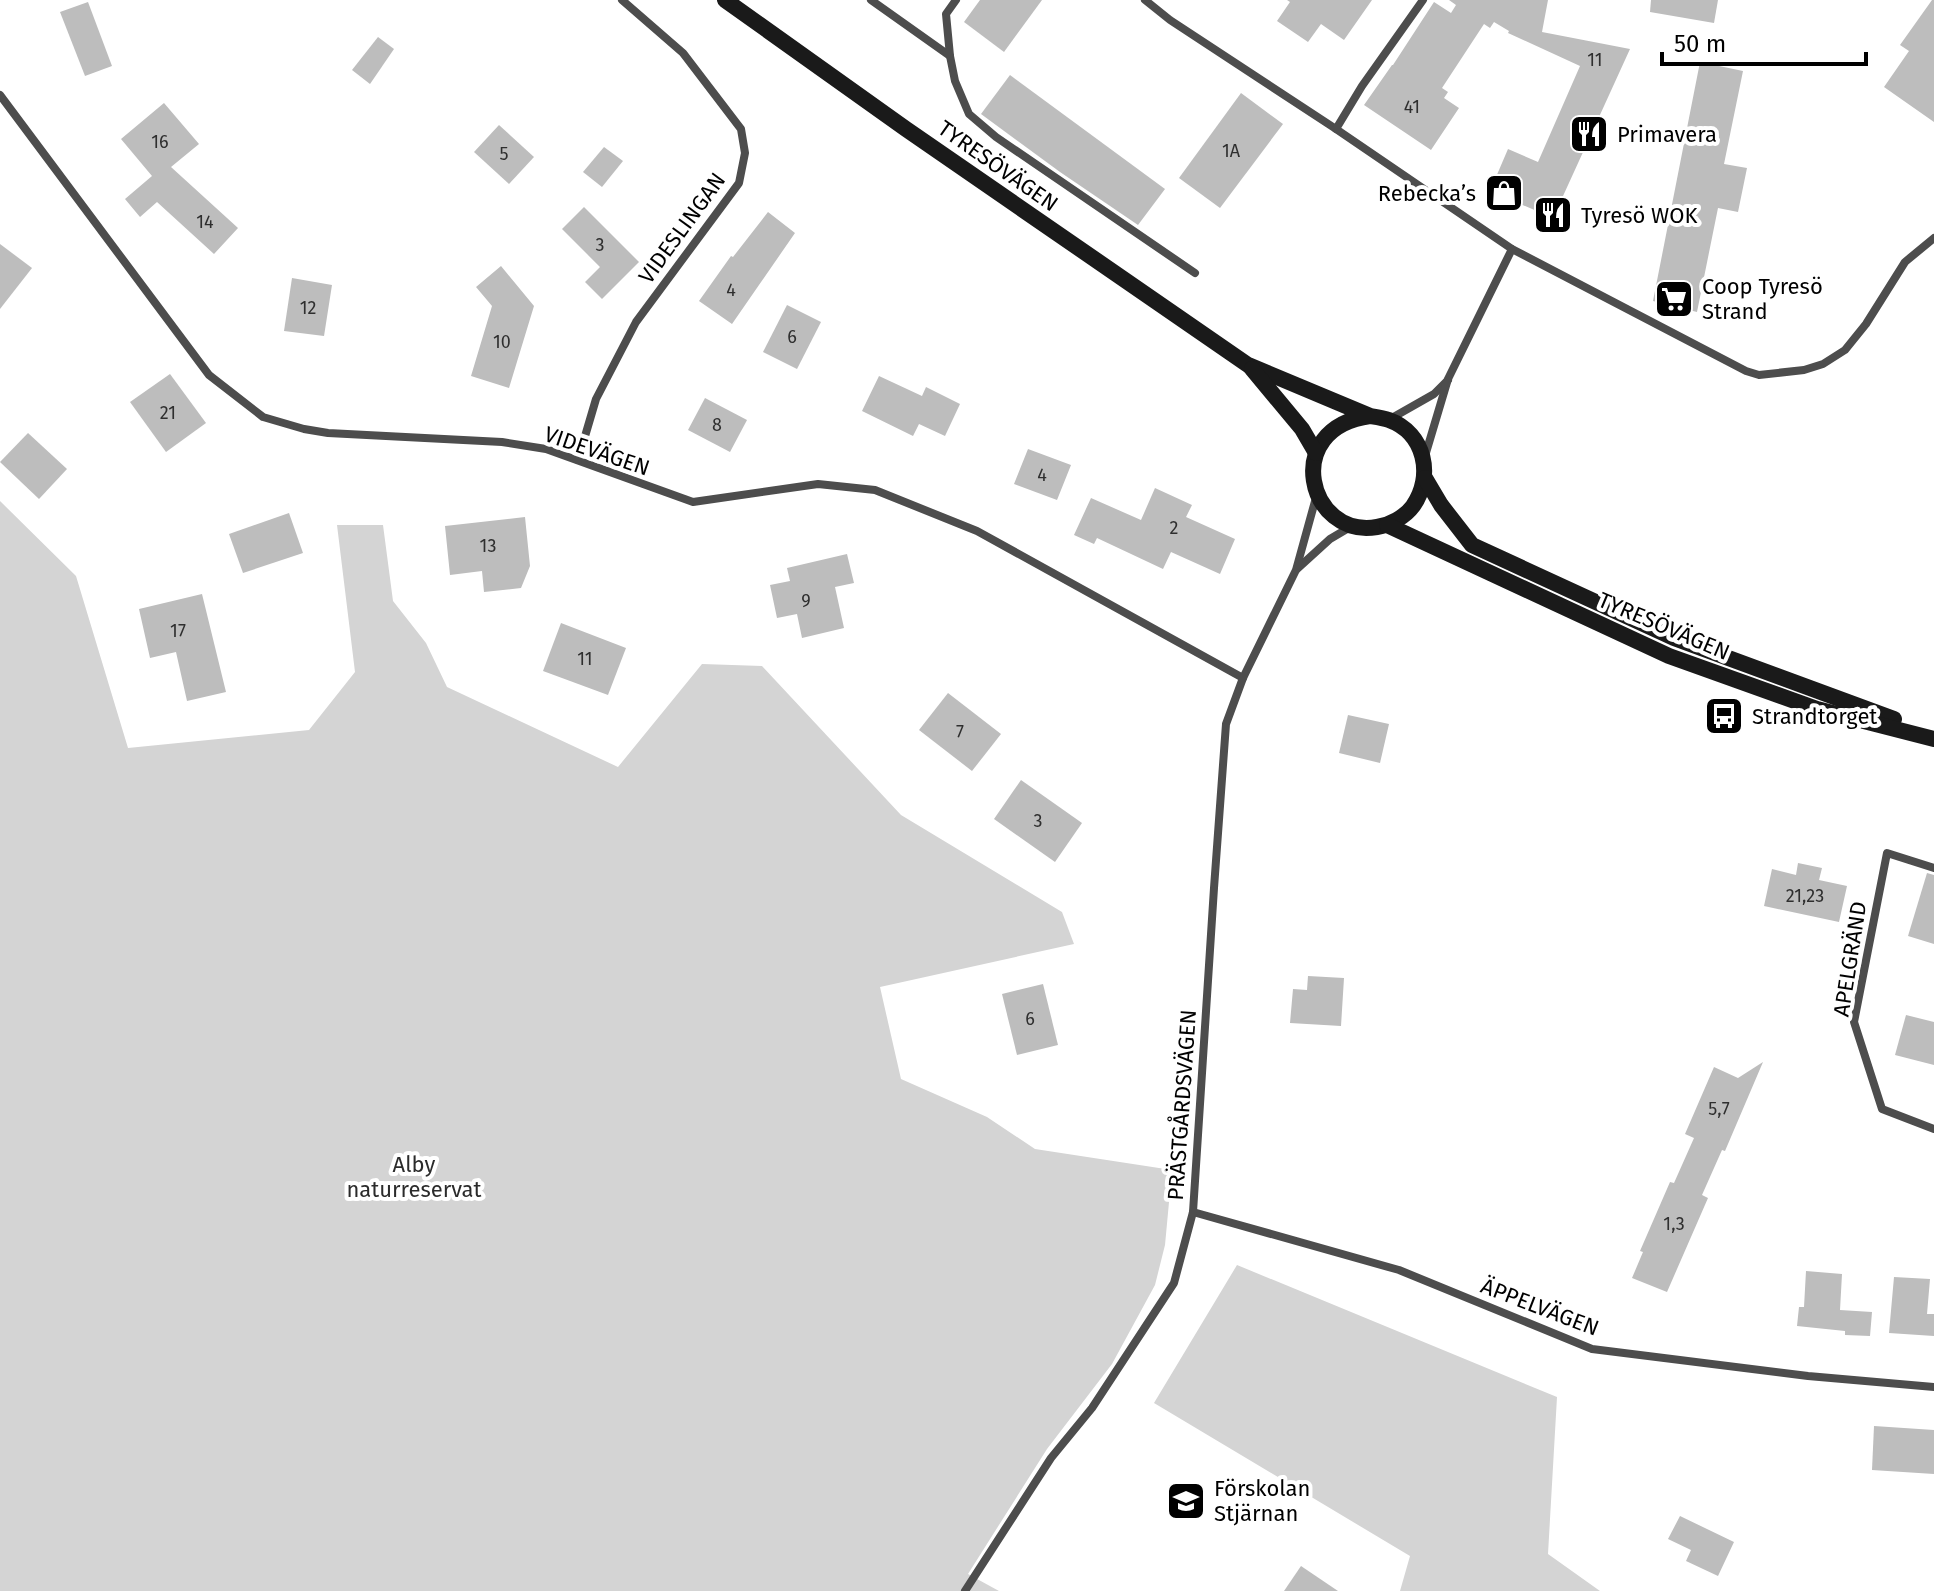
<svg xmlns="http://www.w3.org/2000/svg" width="1934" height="1591" font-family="'Fira Sans',sans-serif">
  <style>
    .green { fill: #d4d4d4 }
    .building { fill: #bdbdbd }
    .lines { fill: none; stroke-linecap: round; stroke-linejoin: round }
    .street { stroke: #4d4d4d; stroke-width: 8 }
    .secondary { stroke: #1a1a1a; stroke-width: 16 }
    .labels { text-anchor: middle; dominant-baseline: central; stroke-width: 8; stroke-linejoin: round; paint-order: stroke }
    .number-label { font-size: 18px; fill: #2f2f2f }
    .poi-label { font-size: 22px; fill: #000; stroke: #fff; text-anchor: start }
    .street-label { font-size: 22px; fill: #000; stroke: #fff }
    .park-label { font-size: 22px; fill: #2b2b2b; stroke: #fff }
  </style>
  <rect width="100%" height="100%" fill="#fff"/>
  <g class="green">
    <path d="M0 501 76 576 128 748 309 730 355 672 337 525H383L393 601 426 643 447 687 618 767 702 664 762 666 901 815 1062 912 1074 944 880 987 901 1079 987 1117 1035 1149 1172 1170 1165 1245 1155 1285 1112 1364 1047 1449 968 1574 999 1591H0Z"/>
    <path d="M1237 1265 1557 1397 1548 1554 1600 1591H1400L1410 1556 1154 1403Z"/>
  </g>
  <g class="building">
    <path d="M980 0H1042L1004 52 964 22Z"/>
    <path d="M1287 0H1372L1344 40 1321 24 1308 42 1277 21 1290 2Z"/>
    <path d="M1449 0H1548L1542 32 1630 49 1553 218 1490 191 1508 149 1538 162 1580 66 1508 33 1509 31 1494 22 1490 28 1484 24 1442 88 1448 92 1444 98 1459 108 1431 150 1364 105 1392 65H1393L1434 2 1451 13 1456 5Z"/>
    <path d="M1651 0H1718L1714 23 1650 12Z"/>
    <path d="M1932 0H1934V122L1884 87 1909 51 1900 45Z"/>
    <path d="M88 2 112 66 85 76 60 12Z"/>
    <path d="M378 37 394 49 370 84 352 70Z"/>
    <path d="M1700 62 1743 71 1724 164 1747 168 1738 212 1718 208 1697 312 1653 301Z"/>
    <path d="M1010 75 1165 189 1138 225 1060 172 981 114Z"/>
    <path d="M1241 93 1283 124 1220 208 1179 178Z"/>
    <path d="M164 103 199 144 171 167 238 228 214 254 157 202 140 217 125 199 152 176 121 139Z"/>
    <path d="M499 125 534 157 509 184 474 152Z"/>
    <path d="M604 147 623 161 602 187 583 172Z"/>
    <path d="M584 207 639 262 602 299 585 282 600 267 562 229Z"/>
    <path d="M768 212 795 233 732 324 699 301 731 256 733 257Z"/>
    <path d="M0 244 32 268 0 309Z"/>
    <path d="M501 266 534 306 509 388 471 376 492 306 476 287Z"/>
    <path d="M292 278 332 285 324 336 284 331Z"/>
    <path d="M787 305 821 322 797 369 763 352Z"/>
    <path d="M170 374 206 423 166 452 130 402Z"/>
    <path d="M879 376 922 396 926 387 960 404 945 436 919 424 913 436 862 411Z"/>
    <path d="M705 398 747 420 730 452 688 430Z"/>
    <path d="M28 433 67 469 39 499 0 462Z"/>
    <path d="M1028 449 1071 465 1057 500 1014 484Z"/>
    <path d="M1155 488 1192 505 1186 517 1235 539 1220 574 1171 552 1163 569 1097 538 1094 544 1074 535 1091 498 1141 520Z"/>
    <path d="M289 513 303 553 243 573 229 534Z"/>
    <path d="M525 517 530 566 521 588 484 592 482 571 450 575 445 526Z"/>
    <path d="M847 554 854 583 835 587 844 628 802 638 797 614 777 618 770 585 790 581 787 568Z"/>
    <path d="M202 594 226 692 187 701 176 652 150 658 139 609Z"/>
    <path d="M561 623 626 648 608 695 543 671Z"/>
    <path d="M948 693 1001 734 972 771 919 730Z"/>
    <path d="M1348 715 1389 724 1380 763 1339 753Z"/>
    <path d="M1021 780 1082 823 1055 862 994 819Z"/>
    <path d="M1798 863 1822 868 1819 880 1847 886 1839 922 1764 906 1772 869 1796 875Z"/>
    <path d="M1927 873 1934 875V944L1908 936Z"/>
    <path d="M1308 976 1344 978 1341 1026 1290 1023 1293 989 1307 990Z"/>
    <path d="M1043 984 1058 1045 1017 1055 1002 994Z"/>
    <path d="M1906 1015 1934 1022V1065L1895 1055Z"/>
    <path d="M1763 1062 1725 1151 1722 1150 1702 1195 1708 1198 1667 1292 1632 1278 1643 1252 1640 1251 1670 1182 1674 1183 1694 1138 1685 1134 1714 1067 1738 1078Z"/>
    <path d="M1806 1271 1842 1274 1840 1310 1872 1312 1870 1336 1845 1335V1331L1797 1326 1799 1307H1804Z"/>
    <path d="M1894 1277 1930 1279 1927 1314H1934V1336L1889 1333Z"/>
    <path d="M1874 1426 1934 1430V1474L1872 1470Z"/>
    <path d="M1680 1516 1734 1542 1718 1576 1686 1561 1691 1550 1668 1539Z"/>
    <path d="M1301 1566 1338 1591H1284Z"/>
  </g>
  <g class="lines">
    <g class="street">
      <path d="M871 0 950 56 955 81 969 114 996 137 1195 273"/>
      <path d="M1145 0 1170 20 1336 129"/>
      <path d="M1423 0 1362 86 1336 129 1512 249 1746 371 1759 375 1804 370 1823 364 1845 350 1866 324 1905 262 1934 238"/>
      <path d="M950 56 946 14 956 0"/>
      <path d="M0 95 209 375 263 417 304 429 328 433 502 442 546 449 693 502 818 484 875 490 977 531 1243 678"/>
      <path d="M1390 419 1434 394 1448 380"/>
      <path d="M1425 456 1448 379 1512 249"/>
      <path d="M578 460 596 399 636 322 739 183 745 153 741 129 683 53 622 0"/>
      <path d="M1297 569 1330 539 1352 526"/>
      <path d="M1934 868 1887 853 1854 1022 1882 1109 1934 1129"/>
      <path d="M1193 1212 1399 1270 1592 1349 1808 1376 1934 1387"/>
      <path d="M965 1591 1051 1458 1092 1408 1174 1283 1193 1212 1214 888 1226 724 1243 678 1296 570 1317 494"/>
    </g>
    <g class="secondary">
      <path d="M725 0 906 129 1248 365 1370 416C1376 417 1383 418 1389 420 1425 433 1434 476 1413 506 1405 517 1390 525 1377 527 1308 539 1280 428 1370 416"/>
      <path d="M1252 369 1302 429 1316 453"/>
      <path d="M1425 478 1441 505 1472 545 1674 638 1894 719"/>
      <path d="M1387 525 1669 656 1817 709 1934 739"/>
    </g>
  </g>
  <defs>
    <symbol id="restaurant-square" viewBox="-11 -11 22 22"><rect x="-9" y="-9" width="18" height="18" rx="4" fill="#000" stroke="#fff"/><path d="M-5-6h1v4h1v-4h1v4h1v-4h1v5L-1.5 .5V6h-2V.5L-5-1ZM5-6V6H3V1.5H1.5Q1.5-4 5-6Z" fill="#fff"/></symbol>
    <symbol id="shop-square" viewBox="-11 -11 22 22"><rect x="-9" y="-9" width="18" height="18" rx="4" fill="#000" stroke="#fff"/><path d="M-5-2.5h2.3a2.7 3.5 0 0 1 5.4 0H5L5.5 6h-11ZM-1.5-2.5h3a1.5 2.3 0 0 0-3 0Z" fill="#fff"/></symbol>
    <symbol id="supermarket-square" viewBox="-11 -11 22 22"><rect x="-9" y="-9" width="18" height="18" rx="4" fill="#000" stroke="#fff"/><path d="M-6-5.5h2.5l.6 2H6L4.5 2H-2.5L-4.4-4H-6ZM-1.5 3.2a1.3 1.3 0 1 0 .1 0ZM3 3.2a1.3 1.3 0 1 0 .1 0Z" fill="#fff"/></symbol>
    <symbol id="bus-square" viewBox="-11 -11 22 22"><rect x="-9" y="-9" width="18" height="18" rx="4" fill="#000" stroke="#fff"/><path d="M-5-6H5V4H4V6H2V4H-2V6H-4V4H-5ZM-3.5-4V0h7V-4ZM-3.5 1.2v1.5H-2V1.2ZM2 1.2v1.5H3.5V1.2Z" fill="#fff"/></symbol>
    <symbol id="school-square" viewBox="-11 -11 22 22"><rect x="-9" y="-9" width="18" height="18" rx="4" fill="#000" stroke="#fff"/><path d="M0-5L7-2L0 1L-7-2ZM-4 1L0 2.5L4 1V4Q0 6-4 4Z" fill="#fff"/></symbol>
  </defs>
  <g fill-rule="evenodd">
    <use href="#restaurant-square" x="1567" y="112" width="44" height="44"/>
    <use href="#shop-square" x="1482" y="171" width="44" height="44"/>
    <use href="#restaurant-square" x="1531" y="193" width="44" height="44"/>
    <use href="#supermarket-square" x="1652" y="277" width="44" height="44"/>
    <use href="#bus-square" x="1702" y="694" width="44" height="44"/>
    <use href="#school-square" x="1164" y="1479" width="44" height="44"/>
  </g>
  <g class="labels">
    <g class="number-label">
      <text x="1595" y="60">11</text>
      <text x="1412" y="107">41</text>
      <text x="160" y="142">16</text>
      <text x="1231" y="151">1A</text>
      <text x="504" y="154">5</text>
      <text x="205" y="222">14</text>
      <text x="600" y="245">3</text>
      <text x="731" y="290">4</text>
      <text x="308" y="308">12</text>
      <text x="792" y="337">6</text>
      <text x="502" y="342">10</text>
      <text x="168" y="413">21</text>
      <text x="717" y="425">8</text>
      <text x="1042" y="475">4</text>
      <text x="1174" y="528">2</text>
      <text x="488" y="546">13</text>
      <text x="806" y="601">9</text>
      <text x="178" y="631">17</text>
      <text x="585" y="659">11</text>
      <text x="960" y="732">7</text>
      <text x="1038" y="821">3</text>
      <text x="1805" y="896">21,23</text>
      <text x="1030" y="1019">6</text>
      <text x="1719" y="1109">5,7</text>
      <text x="1674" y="1224">1,3</text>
    </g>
    <g class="poi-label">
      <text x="1617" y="134">Primavera</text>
      <text x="1476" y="193" text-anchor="end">Rebecka’s</text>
      <text x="1581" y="215">Tyresö WOK</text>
      <text x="1702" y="286">Coop Tyresö<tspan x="1702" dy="25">Strand</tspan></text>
      <text x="1752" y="716">Strandtorget</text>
      <text x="1214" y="1488">Förskolan<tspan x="1214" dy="25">Stjärnan</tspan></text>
    </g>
    <g class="street-label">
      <text transform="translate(998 166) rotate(35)">TYRESÖVÄGEN</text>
      <text transform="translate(682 228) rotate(-54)">VIDESLINGAN</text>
      <text transform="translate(597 451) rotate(19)">VIDEVÄGEN</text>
      <text transform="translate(1664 626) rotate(23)">TYRESÖVÄGEN</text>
      <text transform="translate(1850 959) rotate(-81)">APELGRÄND</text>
      <text transform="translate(1182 1105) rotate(-86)">PRÄSTGÅRDSVÄGEN</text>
      <text transform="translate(1540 1307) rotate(21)">ÄPPELVÄGEN</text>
    </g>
    <g class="park-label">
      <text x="414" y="1164">Alby<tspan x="414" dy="25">naturreservat</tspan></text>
    </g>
  </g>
  <path d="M1662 52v12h204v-12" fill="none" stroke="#000000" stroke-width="4"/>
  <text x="1674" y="52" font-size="24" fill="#000000" stroke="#ffffff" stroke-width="6" paint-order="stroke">50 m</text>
</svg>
